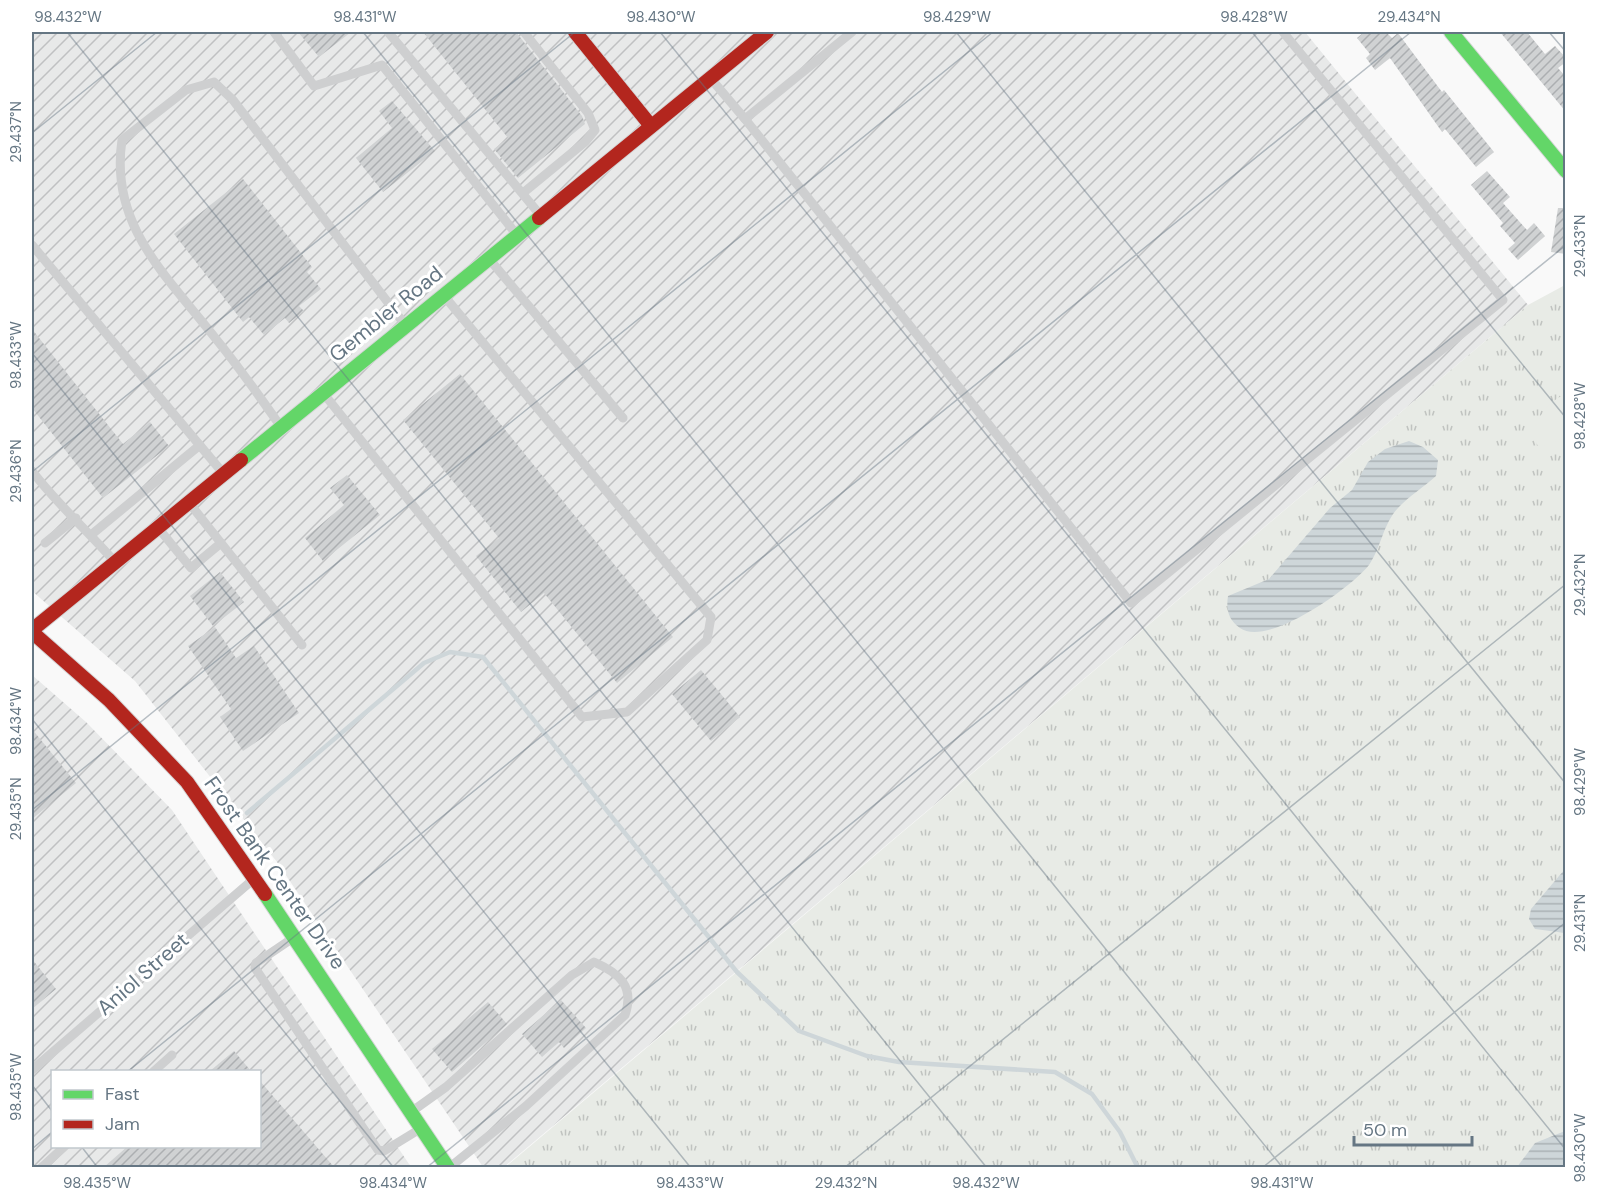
<svg xmlns="http://www.w3.org/2000/svg" width="1597" height="1199" font-family="'DM Sans',sans-serif">
  <style>
    .industrial { fill: url(#industrial-furrows); fill-rule: evenodd }
    .grass { fill: url(#grass-tufts) }
    .pitch { fill: #e8ebe6 }
    .water { fill: url(#water-rules) }
    .lines { fill: none; stroke-linecap: round; stroke-linejoin: round }
    .stream { stroke: #ced6d9; stroke-width: 4.5 }
    .building { fill: url(#building-hatch) }
    .fast-casing { stroke: #d5d6d7; stroke-width: 16 }
    .jam-casing { stroke: #d5d6d7; stroke-width: 16 }
    .lane { stroke: #cecfd0; stroke-width: 9 }
    .fast { stroke: #63d668; stroke-width: 14 }
    .jam { stroke: #b3261e; stroke-width: 14 }
    .ticks { fill: none; stroke: #657683; stroke-width: 1.5; stroke-opacity: 0.45 }
    .labels { text-anchor: middle; dominant-baseline: central; stroke-width: 6; stroke-linejoin: round; paint-order: stroke }
    .street-label { font-size: 21px; fill: #657683; stroke: #fff }
    .neatline { fill: none; stroke: #657683; stroke-width: 2 }
    .ticks-label { font-size: 15px; text-anchor: middle; fill: #657683 }
  </style>
  <defs>
    <pattern id="industrial-furrows" width="10" height="10" patternUnits="userSpaceOnUse" patternTransform="scale(1.5)"><rect width="10" height="10" fill="#e8e9e9"/><path d="M-1 1l2-2M0 10L10 0M9 11l2-2" fill="none" stroke="#c0c1c2"/></pattern>
    <pattern id="grass-tufts" width="24" height="20" patternUnits="userSpaceOnUse" patternTransform="scale(1.5)"><rect width="24" height="20" fill="#e8ebe6"/><path d="M3 7l-1-3M5 7V3M7 7l1-3M15 17l-1-3M17 17v-4M19 17l1-3" fill="none" stroke="#c0c3c0"/></pattern>
    <pattern id="water-rules" width="6" height="5" patternUnits="userSpaceOnUse" patternTransform="scale(1.5)"><rect width="6" height="5" fill="#ced6d9"/><path d="M0 2.5h6" fill="none" stroke="#abb2b5"/></pattern>
    <pattern id="building-hatch" width="6" height="6" patternUnits="userSpaceOnUse" patternTransform="scale(1.5)"><rect width="6" height="6" fill="#d0d2d3"/><path d="M-1 1l2-2M0 6l6-6M5 7l2-2" fill="none" stroke="#acafb1"/></pattern>
  </defs>
  <rect width="100%" height="100%" fill="#f9f9f9"/>
  <g class="industrial">
    <path d="M32 32H1305L1528 305 504 1167H483L277 862 135 681 32 591Z"/>
    <path d="M32 675 86 722 172 810 411 1167H32ZM52 1072H260V1146H52Z"/>
  </g>
  <path class="grass" d="M1565 285V1167L504 1168 1528 305Z"/>
  <path class="pitch" d="M1565 394V438L1539 447C1523 430 1549 401 1565 394Z"/>
  <g class="water">
    <path d="M1409 441 1423 447 1438 460 1436 476C1424 487 1409 496 1398 508 1383 524 1381 548 1369 565 1351 588 1267 648 1240 628 1228 620 1226 609 1228 596L1269 579 1330 508 1352 490 1368 462 1385 449Z"/>
    <path d="M1565 869V933L1535 929 1529 919 1531 909Z"/>
    <path d="M1565 1131V1167H1517L1535 1143Z"/>
  </g>
  <g class="lines">
    <path class="stream" d="M247 813 424 663 450 652 483 657 737 972 799 1031 867 1056 899 1062 1055 1072 1092 1094 1120 1132 1138 1168"/>
  </g>
  <g class="building">
    <path d="M298 32H351L319 57Z"/>
    <path d="M423 32H516L582 116 585 124 518 178 494 149 508 138Z"/>
    <path d="M1364 32H1386L1392 38 1398 33 1442 92 1444 90 1494 152 1476 167 1445 129 1442 132 1390 58 1375 70 1366 58 1370 54 1357 38Z"/>
    <path d="M1500 32H1527L1545 54 1555 46 1566 58V62L1558 68 1566 77V112Z"/>
    <path d="M392 101 435 151 383 192 356 158 392 128 379 111Z"/>
    <path d="M1487 171 1510 197 1503 203 1527 230 1534 223 1545 236 1518 260 1508 249 1515 243 1500 226 1503 223 1471 185Z"/>
    <path d="M243 179 312 267 307 272 321 289 299 306 304 311 289 323 285 318 264 335 249 317 243 322 174 234Z"/>
    <path d="M1558 208H1566V254L1551 252Z"/>
    <path d="M32 329 123 444 150 422 169 446 103 498 32 408Z"/>
    <path d="M460 374 673 637 617 683 544 593 521 612 476 556 499 538 403 420Z"/>
    <path d="M347 475 380 515 323 561 305 538 344 505 330 488Z"/>
    <path d="M220 572 244 602 213 626 190 596Z"/>
    <path d="M215 627 236 658 254 646 299 713 243 751 220 717 231 709 188 646Z"/>
    <path d="M701 670 740 717 711 741 672 694Z"/>
    <path d="M32 729 76 783 32 819Z"/>
    <path d="M32 959 56 989 32 1009Z"/>
    <path d="M561 1000 586 1028 564 1048 559 1042 542 1057 522 1034Z"/>
    <path d="M488 1002 507 1024 452 1072 432 1049Z"/>
    <path d="M234 1051 251 1071H210Z"/>
    <path d="M260 1081 334 1167H104L128 1146H260Z"/>
  </g>
  <g class="lines">
    <defs>
      <g id="fast">
        <path d="M1451 32 1566 171"/>
        <path d="M241 460 539 218"/>
        <path d="M265 894 448 1168"/>
      </g>
      <g id="jam">
        <path d="M575 32 651 126"/>
        <path d="M539 218 767 32"/>
        <path d="M32 630 241 460"/>
        <path d="M32 632 109 700 187 782 265 894"/>
      </g>
    </defs>
    <use href="#fast" class="fast-casing"/>
    <use href="#jam" class="jam-casing"/>
    <g class="lane">
      <path d="M274 32 314 86 382 65 517 235"/>
      <path d="M388 32 541 216"/>
      <path d="M712 80 745 119 852 32"/>
      <path d="M745 119 1131 603 1503 300 1283 32"/>
      <path d="M523 193 585 142 595 130 588 113 524 32"/>
      <path d="M32 245 223 473"/>
      <path d="M490 260 623 418"/>
      <path d="M324 394 582 717 627 712 707 640 711 617 445 297"/>
      <path d="M281 427C260 397 239 367 216 339 168 277 109 226 122 140L186 90 214 82 233 100 406 326"/>
      <path d="M32 471C57 504 88 531 115 562"/>
      <path d="M159 529 191 568 221 543 190 504"/>
      <path d="M91 535 200 445"/>
      <path d="M45 543 76 518"/>
      <path d="M221 543 302 645"/>
      <path d="M293 938 256 963 255 968 378 1150 384 1151 420 1129"/>
      <path d="M32 1070 255 878"/>
      <path d="M153 1072 172 1055"/>
      <path d="M411 1112 446 1087 572 975 594 962C619 973 635 986 625 1015L526 1106 450 1167"/>
      <path d="M41 1168 65 1146"/>
    </g>
    <use href="#fast" class="fast"/>
    <use href="#jam" class="jam"/>
  </g>
  <path class="ticks" d="M67 32 987 1168M363 32 1283 1168M660 32 1566 1150M956 32 1566 784M1252 32 1566 418M1549 32 1566 52M32 133 157 32M32 353 691 1168M32 472 575 32M32 719 394 1168M32 810 993 32M127 1072 1411 32M32 1085 52 1111M81 1146 98 1168M32 1149 52 1132M426 1168 1566 245M844 1168 1566 584M1262 1168 1566 922"/>
  <g class="labels">
    <g class="street-label">
      <text transform="translate(386 314) rotate(-39)">Gembler Road</text>
      <text transform="translate(275 873) rotate(55)">Frost Bank Center Drive</text>
      <text transform="translate(143 974) rotate(-41)">Aniol Street</text>
    </g>
  </g>
  <rect width="1597" height="1199" fill="none" stroke="#ffffff" stroke-width="66"/>
  <rect x="51" y="1070" width="210" height="78" fill="#ffffff" stroke="#c1c8cd" stroke-width="1.5"/>
  <rect x="63" y="1090" width="30" height="9" fill="#63d668" stroke="#c1c8cd" stroke-width="1.5"/>
  <text x="105" y="1100" font-size="18" fill="#657683">Fast</text>
  <rect x="63" y="1120" width="30" height="9" fill="#b3261e" stroke="#c1c8cd" stroke-width="1.5"/>
  <text x="105" y="1130" font-size="18" fill="#657683">Jam</text>
  <path d="M1354 1136v9h118v-9" fill="none" stroke="#657683" stroke-width="3"/>
  <text x="1363" y="1136" font-size="18" fill="#657683" stroke="#ffffff" stroke-width="4.5" paint-order="stroke">50 m</text>
  <rect x="33" y="33" width="1531" height="1133" class="neatline"/>
  <g class="ticks-label">
    <text x="68" y="22">98.432°W</text>
    <text x="365" y="22">98.431°W</text>
    <text x="661" y="22">98.430°W</text>
    <text x="957" y="22">98.429°W</text>
    <text x="1254" y="22">98.428°W</text>
    <text x="1409" y="22">29.434°N</text>
    <text transform="translate(16 132) rotate(-90)" y="5">29.437°N</text>
    <text transform="translate(1580 246) rotate(-90)" y="5">29.433°N</text>
    <text transform="translate(16 355) rotate(-90)" y="5">98.433°W</text>
    <text transform="translate(1580 416) rotate(-90)" y="5">98.428°W</text>
    <text transform="translate(16 471) rotate(-90)" y="5">29.436°N</text>
    <text transform="translate(1580 585) rotate(-90)" y="5">29.432°N</text>
    <text transform="translate(16 721) rotate(-90)" y="5">98.434°W</text>
    <text transform="translate(1580 782) rotate(-90)" y="5">98.429°W</text>
    <text transform="translate(16 809) rotate(-90)" y="5">29.435°N</text>
    <text transform="translate(1580 923) rotate(-90)" y="5">29.431°N</text>
    <text transform="translate(16 1087) rotate(-90)" y="5">98.435°W</text>
    <text transform="translate(1580 1148) rotate(-90)" y="5">98.430°W</text>
    <text x="97" y="1188">98.435°W</text>
    <text x="393" y="1188">98.434°W</text>
    <text x="690" y="1188">98.433°W</text>
    <text x="846" y="1188">29.432°N</text>
    <text x="986" y="1188">98.432°W</text>
    <text x="1282" y="1188">98.431°W</text>
  </g>
</svg>
